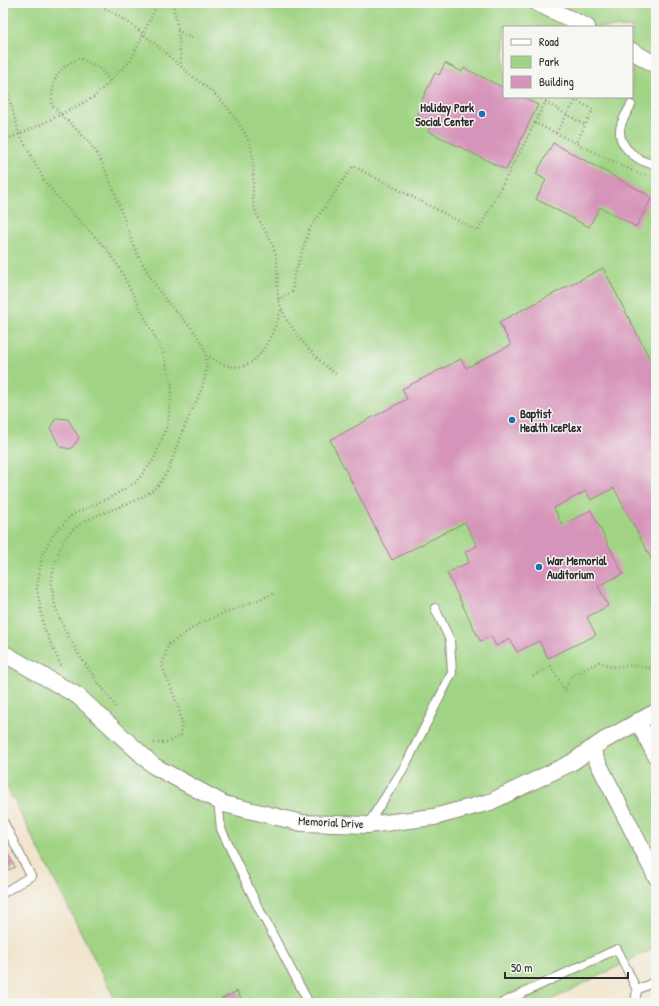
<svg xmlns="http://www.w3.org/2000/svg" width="659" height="1006" font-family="'Patrick Hand',sans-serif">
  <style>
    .green { fill: #a0d484; stroke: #668058; fill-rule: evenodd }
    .building { fill: #d794ba }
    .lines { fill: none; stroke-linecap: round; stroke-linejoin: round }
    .lane-casing { stroke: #8e887b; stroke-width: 10 }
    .street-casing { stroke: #8e887b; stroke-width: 18 }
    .path { stroke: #8e887b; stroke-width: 2.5; stroke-dasharray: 1 3; stroke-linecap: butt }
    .lane { stroke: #fff; stroke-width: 8 }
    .street { stroke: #fff; stroke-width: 16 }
    .poi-dot { fill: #1f6fb2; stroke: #f6f6f2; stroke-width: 1.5 }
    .labels { text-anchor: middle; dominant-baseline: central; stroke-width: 3; stroke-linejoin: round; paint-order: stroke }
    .poi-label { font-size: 12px; font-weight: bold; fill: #2b2b2b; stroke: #f6f6f2; text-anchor: start }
    .street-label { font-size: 12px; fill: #2b2b2b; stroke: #f6f6f2 }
  </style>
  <rect width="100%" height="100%" fill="#f6f6f2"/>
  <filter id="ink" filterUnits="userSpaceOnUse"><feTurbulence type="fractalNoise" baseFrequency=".025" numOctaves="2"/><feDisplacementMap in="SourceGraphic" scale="8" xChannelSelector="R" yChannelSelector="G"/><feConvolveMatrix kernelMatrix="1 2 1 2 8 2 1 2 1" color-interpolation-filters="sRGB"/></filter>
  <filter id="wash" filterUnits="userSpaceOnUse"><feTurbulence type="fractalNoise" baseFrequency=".012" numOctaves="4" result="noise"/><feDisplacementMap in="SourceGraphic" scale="16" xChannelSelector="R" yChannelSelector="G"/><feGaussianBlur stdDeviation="0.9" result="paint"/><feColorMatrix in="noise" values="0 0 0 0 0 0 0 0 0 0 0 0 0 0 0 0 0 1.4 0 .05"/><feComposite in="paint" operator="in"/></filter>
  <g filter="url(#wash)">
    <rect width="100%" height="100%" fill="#f1e4cb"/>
    <path class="green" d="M3 3H656V947L545 1003H117L3 779ZM504 27H632V97H504Z"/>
    <g id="blocks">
      <g class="building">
        <path d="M445 63 462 72 464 68 504 88V97H523L538 105 506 170 428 131 432 123 417 116 422 105 420 104 435 73 439 75Z"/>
        <path d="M553 143 652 197 636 227 600 207 589 227 536 199 546 180 536 174Z"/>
        <path d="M603 268 656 371V562L654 564 614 488 591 500 586 491 554 508 562 525 591 510 623 574 598 586 608 606 587 617 596 635 548 658 539 641 517 652 510 639 496 646 491 636 480 641 447 573 469 562 465 552 477 546 465 522 392 560 330 440 407 399 402 389 461 359 466 368 511 345 499 322Z"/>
        <path d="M56 418 68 419 79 438 71 449 60 447 50 428Z"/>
        <path d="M3 843 15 867 3 873Z"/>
        <path d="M237 991 243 1003H214Z"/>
      </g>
    </g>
  </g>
  <g filter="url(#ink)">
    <use href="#blocks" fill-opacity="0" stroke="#8e887b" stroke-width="1"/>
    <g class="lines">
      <defs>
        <g id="lane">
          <path d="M631 105C627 113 620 122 620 131 619 148 641 164 656 164"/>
          <path d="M218 801 221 829 257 905 309 1003"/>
          <path d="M3 821 31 876 3 893"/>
          <path d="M368 824 405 766 452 673 450 640 435 608"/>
          <path d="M502 1003 617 949 637 990 656 981"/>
          <path d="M635 1003 637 990"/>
        </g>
        <g id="street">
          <path d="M537 3 587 27"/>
          <path d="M632 51 656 65"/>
          <path d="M3 653 78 696 154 766 224 804 302 823 368 825 434 817 490 802 571 763 603 741 656 712"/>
          <path d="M638 721 656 756"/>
          <path d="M591 749 656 877"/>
        </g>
      </defs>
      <use href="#lane" class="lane-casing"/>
      <use href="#street" class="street-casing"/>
      <g class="path">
        <path d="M94 3C129 18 157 46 186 71 199 82 216 93 227 107 235 118 246 132 250 145 256 162 252 182 253 200 255 219 270 235 275 252 280 268 275 285 279 301 285 325 315 359 336 374"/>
        <path d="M173 3 179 37 181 66"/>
        <path d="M178 29 184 35 194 39"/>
        <path d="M3 76 19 133 45 182 68 209 106 248 120 269 163 353 172 386 168 423 154 459 136 482 113 496 72 515 54 533 42 555 37 589 44 628 62 668"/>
        <path d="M110 81 101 69 80 58C57 67 51 81 52 105 67 122 85 134 97 154 113 182 122 216 134 246 139 259 157 289 166 300 179 318 203 333 206 357 206 361 207 367 206 372 203 392 191 411 183 430 175 448 172 468 159 484 136 511 78 510 63 543 57 555 50 576 52 589 56 630 94 676 117 708"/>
        <path d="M571 97 593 110 576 143"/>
        <path d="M545 102 585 125"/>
        <path d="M535 123 548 97"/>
        <path d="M556 133 576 100"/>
        <path d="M3 141 40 125 94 97 131 60 158 3"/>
        <path d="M637 173 648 176"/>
        <path d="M278 300 292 292 294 276 310 228 353 166 478 231 535 123 633 171"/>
        <path d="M206 355C212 358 217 362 223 364 259 378 271 335 282 309"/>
        <path d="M533 676 551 666 565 691 571 676 599 662 612 667 632 665 656 669"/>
        <path d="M154 743 168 742 181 735 182 723 178 706 162 666 168 645 200 623 275 593"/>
      </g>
      <use href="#lane" class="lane"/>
      <use href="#street" class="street"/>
    </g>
  </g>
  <g class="poi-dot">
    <circle cx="482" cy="114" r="4"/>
    <circle cx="512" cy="420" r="4"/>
    <circle cx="539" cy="567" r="4"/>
  </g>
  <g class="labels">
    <g class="poi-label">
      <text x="474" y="107" text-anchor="end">Holiday Park<tspan x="474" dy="14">Social Center</tspan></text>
      <text x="520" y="413">Baptist<tspan x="520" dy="14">Health IcePlex</tspan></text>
      <text x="547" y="560">War Memorial<tspan x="547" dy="14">Auditorium</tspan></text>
    </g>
    <g class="street-label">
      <text transform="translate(331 822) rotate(3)">Memorial Drive</text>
    </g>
  </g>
  <rect width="659" height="1006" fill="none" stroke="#f6f6f2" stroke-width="16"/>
  <rect x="503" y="26" width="130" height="72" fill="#f6f6f2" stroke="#a5a5a2"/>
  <rect x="511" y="39" width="20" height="6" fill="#ffffff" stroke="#a5a5a2"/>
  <text x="539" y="46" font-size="12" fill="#2b2b2b">Road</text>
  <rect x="511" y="56" width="20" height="12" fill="#a0d484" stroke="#a5a5a2"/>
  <text x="539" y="66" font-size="12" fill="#2b2b2b">Park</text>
  <rect x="511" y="76" width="20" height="12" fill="#d794ba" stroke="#a5a5a2"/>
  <text x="539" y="86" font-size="12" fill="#2b2b2b">Building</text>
  <path d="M505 972v6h123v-6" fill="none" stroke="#2b2b2b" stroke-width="2"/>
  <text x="511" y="972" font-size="12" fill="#2b2b2b" stroke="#f6f6f2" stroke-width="3" paint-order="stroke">50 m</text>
</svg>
